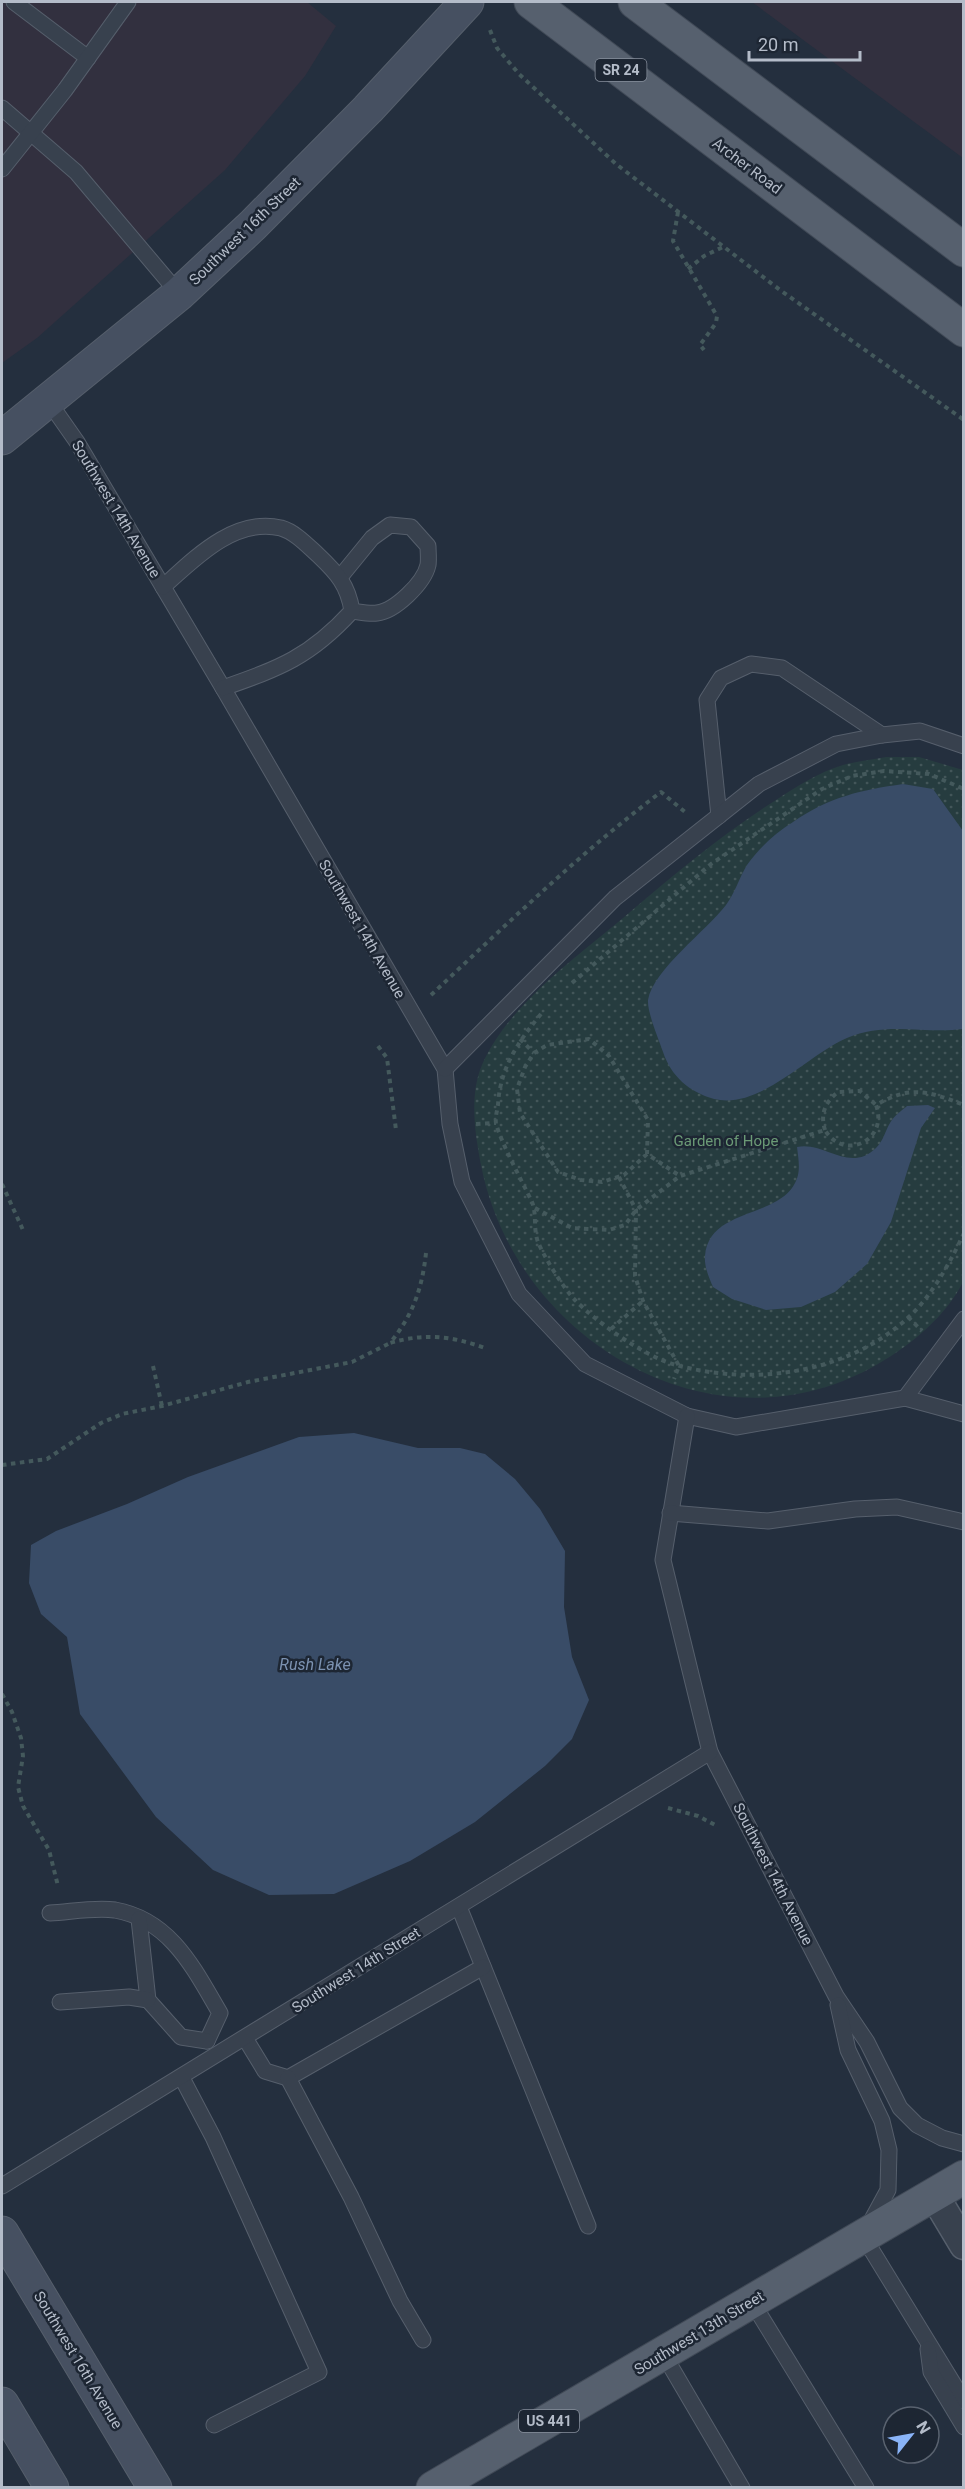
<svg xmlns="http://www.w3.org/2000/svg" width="965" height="2489" font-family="Roboto,sans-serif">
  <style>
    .medical { fill: #32303f }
    .park { fill: url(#park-dots) }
    .water { fill: #394c67 }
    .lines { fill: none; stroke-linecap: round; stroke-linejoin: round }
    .lane-casing { stroke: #565f6c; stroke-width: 17 }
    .street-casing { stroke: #565f6c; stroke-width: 31 }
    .secondary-casing { stroke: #565f6c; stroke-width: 35 }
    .primary-casing { stroke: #414a57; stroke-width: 35 }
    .path { stroke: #44595c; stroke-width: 4; stroke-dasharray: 4.5 4.5; stroke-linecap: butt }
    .lane { stroke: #38414e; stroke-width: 15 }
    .street { stroke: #38414e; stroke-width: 28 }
    .secondary { stroke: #465061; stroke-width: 33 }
    .primary { stroke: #56606e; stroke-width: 33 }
    .labels { text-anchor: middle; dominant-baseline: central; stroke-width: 5; stroke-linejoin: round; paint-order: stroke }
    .shield { fill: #1d2633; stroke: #878f9c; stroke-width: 1.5 }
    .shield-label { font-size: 14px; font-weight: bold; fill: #b4bcc9 }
    .street-label { font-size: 15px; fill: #b4bcc9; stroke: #1d2633 }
    .park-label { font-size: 15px; fill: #6b9a76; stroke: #1d2633 }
    .water-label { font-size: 16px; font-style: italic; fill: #7c92b1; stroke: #1d2633 }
  </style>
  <defs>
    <pattern id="park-dots" width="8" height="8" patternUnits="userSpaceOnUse" patternTransform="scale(1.5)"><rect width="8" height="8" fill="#263c3f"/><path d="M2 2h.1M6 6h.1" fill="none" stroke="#435659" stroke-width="1.8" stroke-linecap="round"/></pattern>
  </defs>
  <rect width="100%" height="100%" fill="#242f3e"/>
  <g class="medical">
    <path d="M2 2H307L336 26 305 76 225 170 37 338 2 363Z"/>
    <path d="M752 2H963V158Z"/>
  </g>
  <path class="park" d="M886 757H919L963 770V1282C946 1316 911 1345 878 1364 715 1459 515 1341 481 1165 475 1134 469 1095 482 1065 509 1003 580 955 630 912 677 872 724 833 776 800 796 787 819 772 843 765 857 761 872 760 886 757Z"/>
  <g class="water">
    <path d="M903 784 933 789 963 831V1029C924 1034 886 1021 847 1038 807 1055 760 1110 714 1099 689 1092 671 1076 663 1052 659 1040 647 1012 648 1000 653 970 707 930 726 905 735 893 739 878 747 865 759 848 775 833 793 822 829 797 861 790 903 784Z"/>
    <path d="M928 1105 935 1108 921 1128 891 1222 867 1264 835 1292 801 1307 766 1310 732 1299 713 1287C709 1278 704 1266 705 1256 709 1205 787 1220 798 1175 800 1166 798 1156 797 1147 825 1141 849 1174 876 1148 884 1140 885 1131 890 1123 894 1116 901 1111 907 1106Z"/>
    <path d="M354 1433 418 1448H460L485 1454 515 1479 540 1509 565 1551 564 1607 572 1657 589 1700 572 1739 545 1766 475 1822 410 1861 334 1894 269 1895 213 1870 156 1817 80 1714 67 1637 41 1614 29 1583 31 1545 56 1531 127 1504 188 1477 299 1437Z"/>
  </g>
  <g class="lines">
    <defs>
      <g id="lane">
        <path d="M14 2 88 58"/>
        <path d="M2 108 76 172 179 294"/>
        <path d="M2 169 65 90 128 2"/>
        <path d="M49 402 77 442 223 688 445 1069 450 1124 462 1182 519 1294 585 1364 687 1416 736 1427 905 1398"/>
        <path d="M341 576 372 538 390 525 411 527 428 546C428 552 429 559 428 565 424 583 395 611 377 613 369 614 360 612 352 611"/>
        <path d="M163 587C194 559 234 517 281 528 295 532 307 545 318 555 337 573 348 585 352 611 310 657 280 668 223 688"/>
        <path d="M719 816 707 700 721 678 751 664 782 668 882 735"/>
        <path d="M445 1069 615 898 759 784 836 744 882 735 920 731 964 746"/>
        <path d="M964 1319 905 1398 964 1414"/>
        <path d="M687 1416 663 1560 710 1752 836 1996 867 2042 900 2108 917 2125 942 2138 964 2144"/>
        <path d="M670 1513 768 1521 855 1509 897 1507 964 1522"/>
        <path d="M459 1907 588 2226"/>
        <path d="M50 1913C70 1912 95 1907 115 1910 171 1920 194 1969 220 2013L207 2041"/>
        <path d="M139 1919 148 2000 181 2037 207 2041"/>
        <path d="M60 2002 129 1997 148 2000"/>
        <path d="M838 2005 848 2050 882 2121 889 2150 888 2190 863 2236 964 2401"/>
        <path d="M245 2038 265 2071 288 2078 483 1967"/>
        <path d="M182 2078 213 2137 319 2372 214 2425"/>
        <path d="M288 2078 351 2197 400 2301 423 2340"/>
        <path d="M2 2186 710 1752"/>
        <path d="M752 2302 866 2488"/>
        <path d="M928 2349 931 2372 964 2427"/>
        <path d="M664 2355 742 2488"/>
      </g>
      <path id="street" d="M934 2195 964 2245"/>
      <g id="secondary">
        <path d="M2 438 179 294 253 225 368 109 467 2"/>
        <path d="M2 2233 155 2488"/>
        <path d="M2 2404 52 2488"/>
      </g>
      <g id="primary">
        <path d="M531 2 964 330"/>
        <path d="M635 2 964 250"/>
        <path d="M433 2488 964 2177"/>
      </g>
    </defs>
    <use href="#lane" class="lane-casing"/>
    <use href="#street" class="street-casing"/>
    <use href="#secondary" class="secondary-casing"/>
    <use href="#primary" class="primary-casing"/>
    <g class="path">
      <path d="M490 30 497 48 519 74 616 164 780 290 964 420"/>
      <path d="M678 212 673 241 717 316 716 323 700 345 704 350"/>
      <path d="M688 269 704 256 723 247"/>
      <path d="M572 983 711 864 822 789 852 776 884 771 929 774 964 789"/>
      <path d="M431 995C506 925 579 854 661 792L685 812"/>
      <path d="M541 1014C518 1042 500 1068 498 1105 497 1111 495 1118 496 1123 500 1141 523 1183 532 1202 537 1214 533 1229 538 1242 543 1255 564 1289 574 1299 596 1322 645 1357 676 1365 757 1387 852 1373 913 1313 934 1292 952 1259 964 1233"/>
      <path d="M520 1039 534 1053"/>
      <path d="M378 1046 387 1058 396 1130"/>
      <path d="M476 1124 496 1123"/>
      <path d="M825 1130C820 1114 825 1102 838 1092L860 1091 876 1105"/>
      <path d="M647 1154 624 1175 602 1182 581 1180 558 1172 520 1113 517 1089 525 1067 534 1053 547 1045 589 1039 609 1056 648 1120 647 1154 680 1176"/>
      <path d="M619 1177 636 1210 635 1276 643 1301 679 1366 674 1379"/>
      <path d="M2 1184 23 1230"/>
      <path d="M535 1208 572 1228 609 1230 625 1225 636 1210 680 1176 825 1130C844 1162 889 1140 876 1105 911 1085 928 1091 964 1105"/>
      <path d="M426 1253C422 1289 413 1315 390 1343 424 1333 452 1336 485 1348"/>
      <path d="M908 1317 922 1331"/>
      <path d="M611 1329 643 1301"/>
      <path d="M153 1366 162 1406"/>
      <path d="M2 1465 47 1459 101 1423 122 1414 162 1406 248 1382 352 1362 390 1343"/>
      <path d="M2 1694 12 1712 21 1738 23 1756 18 1787 23 1806 49 1850 58 1886"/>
      <path d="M668 1808 698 1816 717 1826"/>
    </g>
    <use href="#lane" class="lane"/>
    <use href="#street" class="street"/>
    <use href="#secondary" class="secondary"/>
    <use href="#primary" class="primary"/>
  </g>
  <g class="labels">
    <g class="shield">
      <rect x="595.5" y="59" width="51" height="22" rx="4.5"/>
      <rect x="519" y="2410" width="60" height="22" rx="4.5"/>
    </g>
    <g class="shield-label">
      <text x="621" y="70">SR 24</text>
      <text x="549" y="2421">US 441</text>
    </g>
    <g class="street-label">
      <text transform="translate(747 166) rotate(37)">Archer Road</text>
      <text transform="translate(245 231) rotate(-44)">Southwest 16th Street</text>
      <text transform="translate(116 509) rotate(59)">Southwest 14th Avenue</text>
      <text transform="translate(362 929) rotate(60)">Southwest 14th Avenue</text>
      <text transform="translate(773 1874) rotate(63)">Southwest 14th Avenue</text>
      <text transform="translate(356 1970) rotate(-32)">Southwest 14th Street</text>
      <text transform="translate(699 2333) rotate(-31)">Southwest 13th Street</text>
      <text transform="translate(78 2360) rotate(59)">Southwest 16th Avenue</text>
    </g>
    <g class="park-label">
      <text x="726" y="1141">Garden of Hope</text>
    </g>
    <g class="water-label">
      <text x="315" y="1664">Rush Lake</text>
    </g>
  </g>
  <rect width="965" height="2489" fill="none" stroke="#b4bcc9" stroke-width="6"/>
  <g transform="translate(911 2435) rotate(59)"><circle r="28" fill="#1d2633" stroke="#59626f" stroke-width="1.5"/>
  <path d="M0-4.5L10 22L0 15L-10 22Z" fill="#8ab4f8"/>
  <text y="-9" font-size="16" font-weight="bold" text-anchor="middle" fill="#b4bcc9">N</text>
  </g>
  <path d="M749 51v9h111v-9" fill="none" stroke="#b4bcc9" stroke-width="3"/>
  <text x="758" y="51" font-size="18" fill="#b4bcc9" stroke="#1d2633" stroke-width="4.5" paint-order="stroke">20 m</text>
</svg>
